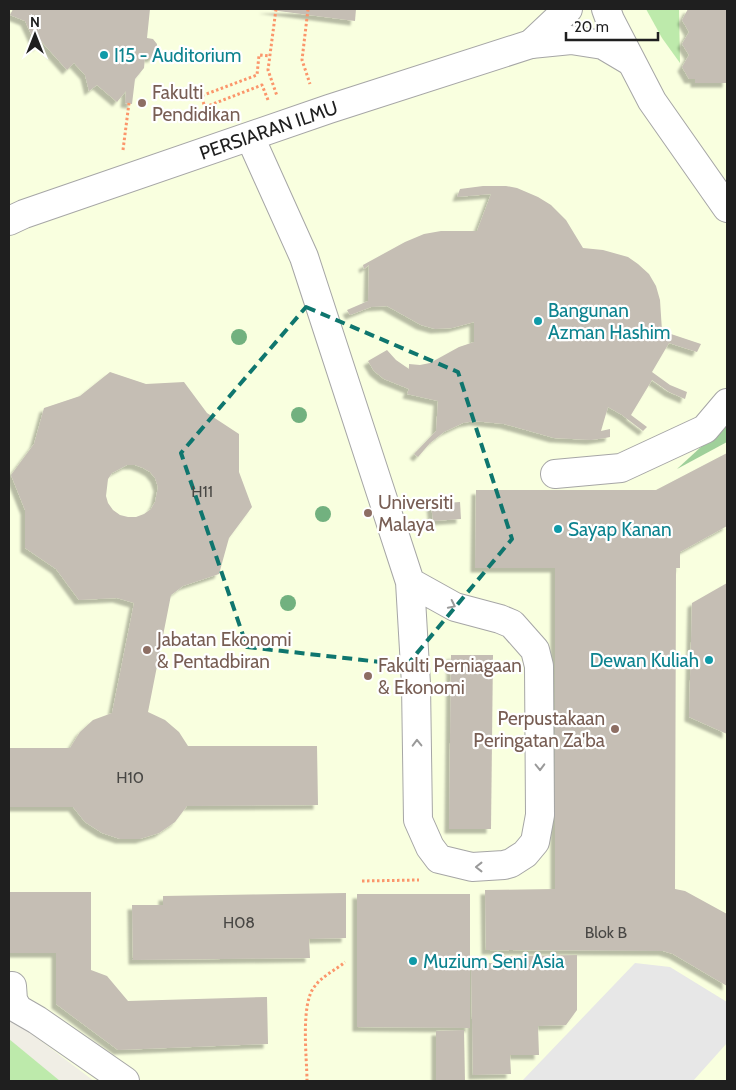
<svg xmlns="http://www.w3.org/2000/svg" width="736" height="1090" font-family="Cabin,sans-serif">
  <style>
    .education { fill: #f9ffdf }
    .grass { fill: #bdeaab }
    .forest { fill: #9fd09a }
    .parking { fill: #e7e7e7 }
    .building { fill: #c5beb4; fill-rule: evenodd; filter: url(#shadow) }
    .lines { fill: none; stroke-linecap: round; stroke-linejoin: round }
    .minor-casing { stroke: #a6a6a6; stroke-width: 30 }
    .path { stroke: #fb966b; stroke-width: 3; stroke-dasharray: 2.5 2.5; stroke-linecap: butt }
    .minor { stroke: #fff; stroke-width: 28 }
    .tree { fill: #72b17f }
    .oneway { stroke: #9a9a9a }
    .marked { fill: none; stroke: #0f766e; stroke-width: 4; stroke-dasharray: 10 6; stroke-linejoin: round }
    .culture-dot { fill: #0f9aa8; stroke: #fff; stroke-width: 2 }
    .education-dot { fill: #8d6e63; stroke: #fff; stroke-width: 2 }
    .labels { text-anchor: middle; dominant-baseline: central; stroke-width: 4.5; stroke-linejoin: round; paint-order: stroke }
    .number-label { font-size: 16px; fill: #484744 }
    .culture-label { font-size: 19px; fill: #0d838f; stroke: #fff; text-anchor: start }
    .education-label { font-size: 19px; fill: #785e54; stroke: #fff; text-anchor: start }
    .street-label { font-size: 19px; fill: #1f1f1f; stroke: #fff }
  </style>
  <defs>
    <filter id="shadow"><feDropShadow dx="-4.5" dy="4.5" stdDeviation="1" flood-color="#0004"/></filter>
  </defs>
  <rect width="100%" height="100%" fill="#f0eee5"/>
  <path class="education" d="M9 9H727V1081H94L9 1017Z"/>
  <g class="grass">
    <path d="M646 9H679L680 63 662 38Z"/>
    <path d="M9 1039 60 1081H9Z"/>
  </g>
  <path class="forest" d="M727 423V442L677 469Z"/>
  <path class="parking" d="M635 963 670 967 727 1002V1043L693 1081H522Z"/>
  <g class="building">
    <path d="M13 9H150L147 38 153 39 157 44 156 54 152 58 145 57 144 68 135 79 132 104 125 103 126 91 117 102 97 85 89 91 85 75 74 63 67 70 41 41 37 47 25 21 10 15Z"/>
    <path d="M263 9H356L355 21Z"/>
    <path d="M688 9H727V83H695V79H689L682 67 689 55 682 44 689 32 682 20Z"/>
    <path d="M483 186H506L517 188 538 197 551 205 566 220 583 248 603 250 628 257 638 264 649 274 656 286 660 300 662 331 701 344 697 352 669 343 652 372 670 385 687 392 685 399 669 392 652 380 631 415 647 427 643 431 622 415 608 407 601 431 610 429V437L605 438 591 440 554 438 504 424 474 421 463 423 444 432 430 443 418 457 414 454 436 431 438 401 407 394 409 389 384 379 374 371 368 361 387 350 396 360 409 369V364L420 365 430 363 459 347 474 342V322L452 328 435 329 421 325 387 306 371 307 350 315 347 310 368 301 369 265 364 269 363 265 405 242 424 234 441 231H477L491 194 457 197 460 189Z"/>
    <path d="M110 372 146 384 184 382 207 413 239 434V472L252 507 229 538 219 574 183 586 171 595 148 712 165 720 179 732 188 746H317L318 805 187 806 175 822 159 833 140 839H120L102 833 85 822 73 807H9V748H70L80 732 93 720 112 713 134 603 117 598 79 600 56 569 25 548V510L11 475 34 444 44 408 80 396ZM127 465H135L143 468 150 472 155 478 158 487 155 502 151 509 144 514 136 517H128L120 515 113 510 108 503 106 496 108 479 112 473Z"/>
    <path d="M727 453V526L680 552V568H676L675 889 685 891 727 914V986L673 954 663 951 486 950 485 890 555 889V568H475L476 490H656Z"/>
    <path d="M460 502 461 519 433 521 431 504Z"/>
    <path d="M727 583V734L689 717 692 603Z"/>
    <path d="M451 655H493L491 829H449Z"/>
    <path d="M9 892H91V970L107 976 128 1001 267 997 268 1044 118 1050 56 1004V953H9Z"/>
    <path d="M346 893V938L309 939 310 958 133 960 132 905H163V896Z"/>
    <path d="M357 894H470V1028L357 1027Z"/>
    <path d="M577 955V1010L566 1025 538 1026 539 1055H510L511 1074 473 1075 471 963H499V956Z"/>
    <path d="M464 1030 465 1081H436V1031Z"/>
  </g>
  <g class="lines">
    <defs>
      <g id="minor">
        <path d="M568 9 531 44 571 40 603 45 630 61"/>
        <path d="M606 9 610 20 652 101 727 208"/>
        <path d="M250 137 304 257 410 582 416 684 418 820 430 847 439 859 472 867 504 865 511 863 525 854 535 842 540 815 539 666 535 650 512 624 500 619 455 607 410 582"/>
        <path id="s1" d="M9 221 24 214 329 109 531 44"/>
        <path d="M555 474 621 468 705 429 727 403"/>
        <path d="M12 986 13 1000 18 1009 37 1020 125 1081"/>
      </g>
    </defs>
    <use href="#minor" class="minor-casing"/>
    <g class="path">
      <path d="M276 9 268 70 277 96"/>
      <path d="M308 9 302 60 310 84"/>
      <path d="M268 100 262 85 205 107 201 96 257 75 259 55 270 56"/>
      <path d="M123 150 129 103"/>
      <path d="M362 881 419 880"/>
      <path d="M307 1081C307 1058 300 1003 315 986 321 977 337 969 345 962"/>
    </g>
    <use href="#minor" class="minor"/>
  </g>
  <g class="tree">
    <circle cx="239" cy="337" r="8"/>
    <circle cx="299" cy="415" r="8"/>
    <circle cx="323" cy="514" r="8"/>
    <circle cx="288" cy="603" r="8"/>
  </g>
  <defs><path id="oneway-chevron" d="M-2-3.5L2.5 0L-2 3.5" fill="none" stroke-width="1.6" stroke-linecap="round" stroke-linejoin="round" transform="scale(1.25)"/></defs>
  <g class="oneway">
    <use href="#oneway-chevron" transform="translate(452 605) rotate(26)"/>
    <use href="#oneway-chevron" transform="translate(417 743) rotate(-91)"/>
    <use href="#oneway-chevron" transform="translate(540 767) rotate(89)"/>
    <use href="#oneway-chevron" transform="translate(479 867) rotate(-180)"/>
  </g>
  <path class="marked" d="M306 307 458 372 512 539 407 665 247 647 181 453Z"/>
  <g class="culture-dot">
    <circle cx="104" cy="55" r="5"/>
    <circle cx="538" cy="321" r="5"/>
    <circle cx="558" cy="529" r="5"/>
    <circle cx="709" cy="660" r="5"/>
    <circle cx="413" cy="961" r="5"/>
  </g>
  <g class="education-dot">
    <circle cx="142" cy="103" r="5"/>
    <circle cx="368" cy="513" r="5"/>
    <circle cx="147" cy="650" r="5"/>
    <circle cx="368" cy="676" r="5"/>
    <circle cx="615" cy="729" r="5"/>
  </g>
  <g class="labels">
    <g class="number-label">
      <text x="202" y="491">H11</text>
      <text x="130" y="777">H10</text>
      <text x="239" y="922">H08</text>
      <text x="606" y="932">Blok B</text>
    </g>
    <g class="culture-label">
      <text x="114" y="55">I15 - Auditorium</text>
      <text x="548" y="310">Bangunan<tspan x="548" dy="22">Azman Hashim</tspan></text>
      <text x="568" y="529">Sayap Kanan</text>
      <text x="699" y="660" text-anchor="end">Dewan Kuliah</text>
      <text x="423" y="961">Muzium Seni Asia</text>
    </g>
    <g class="education-label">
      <text x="152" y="92">Fakulti<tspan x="152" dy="22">Pendidikan</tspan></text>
      <text x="378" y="502">Universiti<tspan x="378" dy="22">Malaya</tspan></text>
      <text x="157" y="639">Jabatan Ekonomi<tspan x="157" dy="22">&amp; Pentadbiran</tspan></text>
      <text x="378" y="665">Fakulti Perniagaan<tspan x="378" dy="22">&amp; Ekonomi</tspan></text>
      <text x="605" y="718" text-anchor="end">Perpustakaan<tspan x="605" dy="22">Peringatan Za'ba</tspan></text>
    </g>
    <g class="street-label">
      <text stroke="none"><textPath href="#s1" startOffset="275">PERSIARAN ILMU</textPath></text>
    </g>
  </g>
  <rect width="736" height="1090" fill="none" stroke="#1f1f1f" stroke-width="20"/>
  <g transform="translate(35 35)" stroke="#ffffff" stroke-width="4" paint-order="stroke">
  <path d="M0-4L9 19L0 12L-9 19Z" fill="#1f1f1f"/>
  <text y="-8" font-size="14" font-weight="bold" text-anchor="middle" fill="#1f1f1f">N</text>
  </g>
  <path d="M566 32v8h92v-8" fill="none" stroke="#1f1f1f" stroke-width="2.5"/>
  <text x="574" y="32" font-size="15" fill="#1f1f1f" stroke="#ffffff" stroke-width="4" paint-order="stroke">20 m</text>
</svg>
